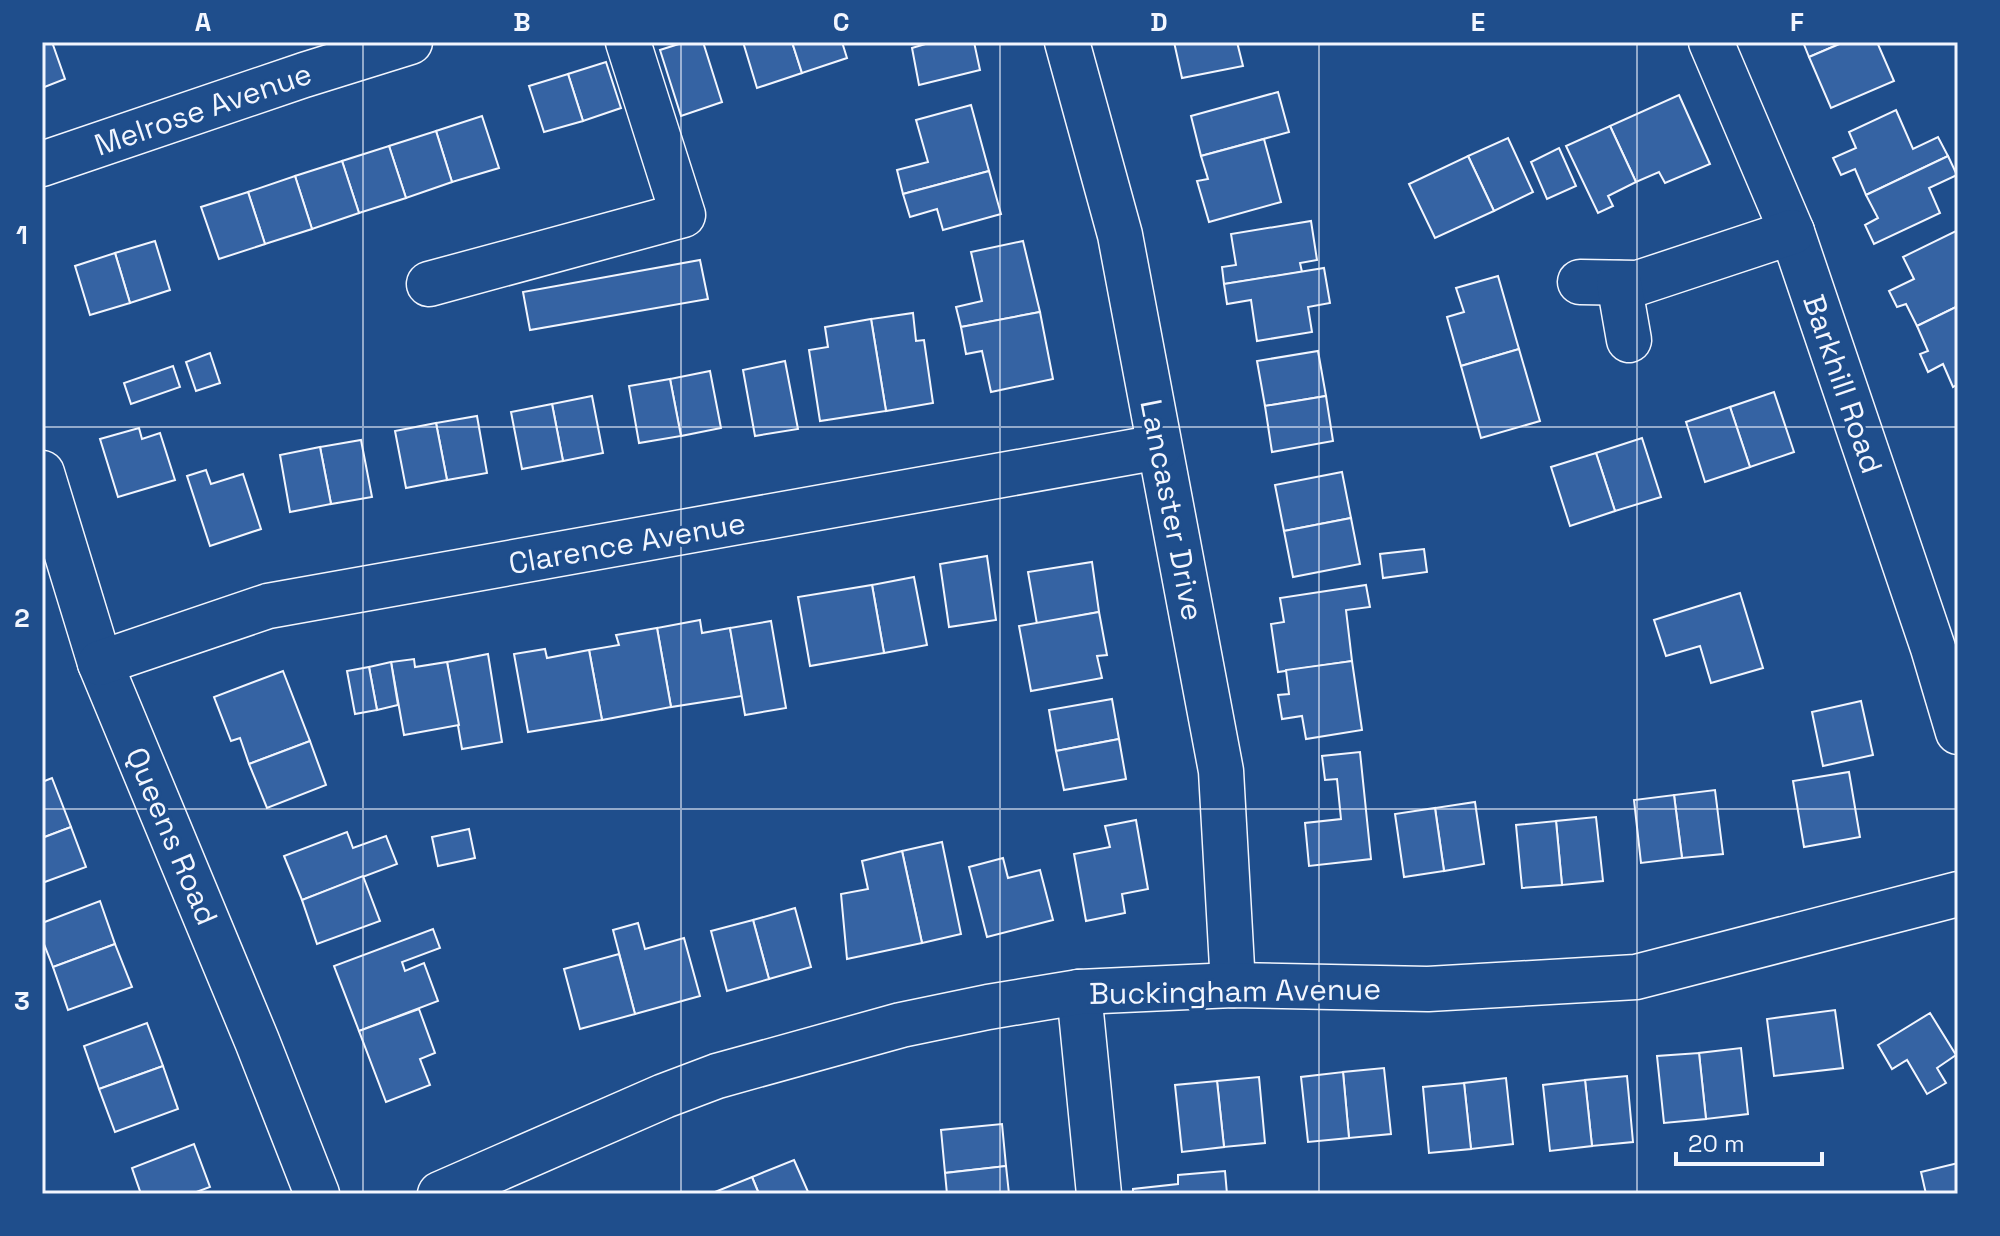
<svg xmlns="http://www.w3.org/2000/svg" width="2000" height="1236" font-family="'Space Grotesk',sans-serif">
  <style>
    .building { fill: #3563a3; stroke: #f2f6ff; stroke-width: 2 }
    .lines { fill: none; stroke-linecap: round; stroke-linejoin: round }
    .minor-casing { stroke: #f2f6ff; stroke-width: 47 }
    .minor { stroke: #1f4e8c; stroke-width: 44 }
    .grid { fill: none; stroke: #f2f6ff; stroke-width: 2; stroke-opacity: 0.55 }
    .labels { text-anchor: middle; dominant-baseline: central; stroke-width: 6; stroke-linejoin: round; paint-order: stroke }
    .street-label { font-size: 30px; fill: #f2f6ff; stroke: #1f4e8c }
    .neatline { fill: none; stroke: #f2f6ff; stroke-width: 3 }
    .grid-label { font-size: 26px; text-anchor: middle; font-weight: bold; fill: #f2f6ff }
  </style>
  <rect width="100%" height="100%" fill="#1f4e8c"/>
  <g class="building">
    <path d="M42 42H52L65 79 42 88Z"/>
    <path d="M685 42H703L722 102 681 116 660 50Z"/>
    <path d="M743 42H792L802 73 757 88Z"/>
    <path d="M792 42H842L847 58 802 73Z"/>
    <path d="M932 42H974L980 70 919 85 912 48Z"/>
    <path d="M1174 42H1237L1243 66 1182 78Z"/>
    <path d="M1803 42H1844L1809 57Z"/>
    <path d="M1844 42H1877L1894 81 1831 108 1809 57Z"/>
    <path d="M606 62 621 108 583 121 568 74Z"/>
    <path d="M568 74 583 121 544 132 529 86Z"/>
    <path d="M1278 92 1289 132 1201 156 1191 116Z"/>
    <path d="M1679 95 1710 164 1665 183 1659 172 1636 182 1610 126Z"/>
    <path d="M971 105 989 171 903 194 897 170 928 162 916 120Z"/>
    <path d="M1896 110 1913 149 1938 137 1948 156 1866 195 1855 169 1841 175 1833 158 1856 148 1849 132Z"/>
    <path d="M482 116 499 168 452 182 436 131Z"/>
    <path d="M1610 126 1636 182 1608 196 1613 206 1598 213 1566 146Z"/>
    <path d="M436 131 452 182 406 198 389 146Z"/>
    <path d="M1508 138 1533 192 1494 211 1468 156Z"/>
    <path d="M1264 139 1281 202 1209 222 1197 181 1208 179 1201 156Z"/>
    <path d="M389 146 406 198 359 213 342 161Z"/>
    <path d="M1559 148 1576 186 1547 199 1531 162Z"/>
    <path d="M1468 156 1494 211 1435 238 1409 184Z"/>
    <path d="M1948 156 1957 175 1929 188 1940 213 1874 244 1865 225 1878 218 1866 195Z"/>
    <path d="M342 161 359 213 312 229 295 176Z"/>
    <path d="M989 171 1001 214 943 230 937 209 910 217 903 194Z"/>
    <path d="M295 176 312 229 265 244 248 192Z"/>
    <path d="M248 192 265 244 219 259 201 207Z"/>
    <path d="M1311 221 1317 260 1300 263 1302 272 1224 284 1222 267 1236 265 1231 234Z"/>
    <path d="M1958 230V306L1917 326 1906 304 1897 307 1889 291 1914 279 1903 257Z"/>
    <path d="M155 241 170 290 130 303 115 253Z"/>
    <path d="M1023 241 1040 312 961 327 956 307 982 301 971 252Z"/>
    <path d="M115 253 130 303 90 315 75 266Z"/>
    <path d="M700 260 708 299 530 330 523 292Z"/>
    <path d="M1324 268 1330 303 1308 307 1312 332 1257 341 1251 300 1227 304 1224 284Z"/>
    <path d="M1498 276 1519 349 1461 366 1447 317 1464 312 1456 288Z"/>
    <path d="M1958 306V384L1953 387 1943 364 1928 372 1920 354 1928 351 1917 326Z"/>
    <path d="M1040 312 1053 379 991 392 982 351 966 354 961 327Z"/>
    <path d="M913 313 916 341 924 340 933 403 886 411 871 319Z"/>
    <path d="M871 319 886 411 820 421 809 350 828 347 825 327Z"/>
    <path d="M1519 349 1540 421 1481 438 1461 366Z"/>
    <path d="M1318 351 1326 396 1265 406 1257 361Z"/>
    <path d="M210 353 220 383 196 391 186 362Z"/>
    <path d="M785 361 798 429 755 436 743 370Z"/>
    <path d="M173 366 180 387 131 404 124 383Z"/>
    <path d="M710 371 721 428 681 436 670 379Z"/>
    <path d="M670 379 681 436 639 443 629 386Z"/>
    <path d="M1774 392 1794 452 1750 467 1730 407Z"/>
    <path d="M592 396 603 453 563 461 552 404Z"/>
    <path d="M1326 396 1333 441 1272 452 1265 406Z"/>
    <path d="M552 404 563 461 522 469 511 412Z"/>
    <path d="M1730 407 1750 467 1705 482 1686 422Z"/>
    <path d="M477 416 487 473 447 480 436 423Z"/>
    <path d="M436 423 447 480 406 488 395 431Z"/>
    <path d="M139 428 142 439 160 433 175 480 118 497 100 439Z"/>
    <path d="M1642 438 1661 497 1615 511 1596 453Z"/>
    <path d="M361 440 372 497 331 504 320 447Z"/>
    <path d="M320 447 331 504 290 512 280 455Z"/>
    <path d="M1596 453 1615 511 1570 526 1551 467Z"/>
    <path d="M206 470 211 484 243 474 261 529 210 546 187 476Z"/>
    <path d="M1342 472 1351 518 1284 531 1275 485Z"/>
    <path d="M1351 518 1360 564 1293 577 1284 531Z"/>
    <path d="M1424 549 1427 572 1383 578 1380 554Z"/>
    <path d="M987 556 996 620 949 627 940 564Z"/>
    <path d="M1092 562 1099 612 1037 624 1028 572Z"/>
    <path d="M914 577 927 645 884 653 872 585Z"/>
    <path d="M872 585 884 653 810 666 798 597Z"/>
    <path d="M1366 585 1370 607 1346 610 1352 661 1278 672 1271 624 1284 622 1280 598Z"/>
    <path d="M1740 593 1763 668 1711 683 1700 646 1666 656 1654 620Z"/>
    <path d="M1099 612 1107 655 1097 656 1102 678 1031 691 1019 626Z"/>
    <path d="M700 620 702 633 730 628 742 696 671 707 657 628Z"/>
    <path d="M771 621 786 708 745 715 730 628Z"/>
    <path d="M657 628 671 707 602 720 589 650 619 645 616 635Z"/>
    <path d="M545 649 547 658 589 650 602 720 528 732 514 654Z"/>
    <path d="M488 654 502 742 462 749 447 662Z"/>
    <path d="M414 659 415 667 447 662 459 725 404 735 391 662Z"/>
    <path d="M1352 661 1362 730 1306 739 1302 716 1282 719 1278 695 1289 694 1286 670Z"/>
    <path d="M391 662 398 705 377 710 369 667Z"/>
    <path d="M369 667 377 710 355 714 347 671Z"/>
    <path d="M283 671 310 741 249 764 240 738 231 741 214 697Z"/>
    <path d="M1112 699 1119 739 1056 751 1049 710Z"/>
    <path d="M1861 701 1873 755 1823 766 1812 712Z"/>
    <path d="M1119 739 1126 779 1064 790 1056 751Z"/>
    <path d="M310 741 326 785 267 808 249 764Z"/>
    <path d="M1360 752 1371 859 1309 866 1305 823 1341 819 1337 779 1325 780 1322 756Z"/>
    <path d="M1849 772 1860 837 1804 847 1793 781Z"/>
    <path d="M52 778 71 827 42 838V782Z"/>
    <path d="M1715 790 1723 854 1682 858 1674 795Z"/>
    <path d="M1674 795 1682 858 1641 863 1634 800Z"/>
    <path d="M1475 802 1484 864 1444 871 1435 808Z"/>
    <path d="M1435 808 1444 871 1404 877 1395 814Z"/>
    <path d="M1596 817 1603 881 1562 885 1556 821Z"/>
    <path d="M1136 820 1148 889 1122 894 1125 913 1086 921 1074 854 1110 847 1105 826Z"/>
    <path d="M1556 821 1562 885 1522 888 1516 825Z"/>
    <path d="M71 827 86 867 42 883V838Z"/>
    <path d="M469 829 475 858 438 866 432 837Z"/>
    <path d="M347 832 353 848 386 836 397 864 302 900 284 856Z"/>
    <path d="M942 842 961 934 922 943 902 851Z"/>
    <path d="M902 851 922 943 847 959 841 894 868 889 862 861Z"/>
    <path d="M1003 858 1008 878 1040 870 1053 920 987 937 969 867Z"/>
    <path d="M363 876 380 921 317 944 302 900Z"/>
    <path d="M100 901 115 944 53 967 42 939V923Z"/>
    <path d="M795 908 811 967 769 979 753 920Z"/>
    <path d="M753 920 769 979 727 991 711 931Z"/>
    <path d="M638 923 645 949 684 938 700 996 635 1014 613 930Z"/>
    <path d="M433 929 440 948 402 962 405 971 424 963 438 1001 359 1031 334 966Z"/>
    <path d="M115 944 132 987 68 1010 53 967Z"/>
    <path d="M619 954 635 1014 580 1029 564 969Z"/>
    <path d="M419 1009 435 1053 420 1059 430 1085 386 1102 359 1031Z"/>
    <path d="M1835 1010 1843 1068 1774 1076 1767 1019Z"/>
    <path d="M1930 1013 1956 1055 1937 1068 1946 1083 1927 1094 1907 1060 1892 1069 1878 1045Z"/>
    <path d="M147 1023 163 1066 99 1089 84 1046Z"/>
    <path d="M1741 1048 1748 1114 1706 1119 1699 1053Z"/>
    <path d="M1699 1053 1706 1119 1664 1123 1657 1056Z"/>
    <path d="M163 1066 178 1109 115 1132 99 1089Z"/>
    <path d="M1384 1068 1391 1134 1349 1138 1343 1072Z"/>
    <path d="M1343 1072 1349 1138 1308 1142 1301 1077Z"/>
    <path d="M1627 1076 1633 1142 1592 1146 1585 1080Z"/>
    <path d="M1259 1077 1265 1143 1224 1147 1217 1081Z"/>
    <path d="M1506 1078 1513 1144 1471 1149 1464 1083Z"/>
    <path d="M1585 1080 1592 1146 1550 1151 1543 1085Z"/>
    <path d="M1217 1081 1224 1147 1182 1152 1175 1085Z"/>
    <path d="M1464 1083 1471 1149 1429 1153 1423 1087Z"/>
    <path d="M1002 1124 1006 1166 945 1173 941 1130Z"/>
    <path d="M194 1144 210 1187 191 1194H141L132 1168Z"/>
    <path d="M794 1160 809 1194H759L752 1177Z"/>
    <path d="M1958 1163V1194H1926L1921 1172Z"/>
    <path d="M1006 1166 1009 1194H947L945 1173Z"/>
    <path d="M1225 1171 1227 1194H1133V1189L1178 1184V1175Z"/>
    <path d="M752 1177 759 1194H710Z"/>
  </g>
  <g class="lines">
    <defs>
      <g id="minor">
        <path d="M1067 42 1120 235 1221 771 1233 985"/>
        <path d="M1711 42 1792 232 1933 648 1958 732"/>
        <path d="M42 164 304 75 410 42"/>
        <path d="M1580 282 1638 283 1792 232"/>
        <path d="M1619 283 1629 340"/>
        <path d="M429 284 683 215 628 42"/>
        <path d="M42 473 100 663 257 1041 317 1194"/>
        <path d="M100 663 268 606 1159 447"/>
        <path d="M1079 992 1099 1194"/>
        <path d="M440 1194 664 1096 717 1076 901 1025 988 1007 1079 992 1233 985 1428 989 1636 977 1958 894"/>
      </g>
    </defs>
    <use href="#minor" class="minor-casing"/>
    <use href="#minor" class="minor"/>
  </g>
  <path class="grid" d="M363 42V1194M681 42V1194M1000 42V1194M1319 42V1194M1637 42V1194M42 427H1958M42 809H1958"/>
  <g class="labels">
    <g class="street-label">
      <text transform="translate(203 109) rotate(-19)">Melrose Avenue</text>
      <text transform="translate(1843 384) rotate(71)">Barkhill Road</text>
      <text transform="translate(1172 510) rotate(79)">Lancaster Drive</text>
      <text transform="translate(627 543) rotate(-10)">Clarence Avenue</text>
      <text transform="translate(172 836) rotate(67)">Queens Road</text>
      <text transform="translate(1235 991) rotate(-1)">Buckingham Avenue</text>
    </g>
  </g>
  <rect width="2000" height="1236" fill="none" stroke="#1f4e8c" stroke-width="88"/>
  <path d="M1676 1152v12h146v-12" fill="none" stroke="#f2f6ff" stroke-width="4"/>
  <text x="1688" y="1152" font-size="24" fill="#f2f6ff" stroke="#1f4e8c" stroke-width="6" paint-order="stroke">20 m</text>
  <rect x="44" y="44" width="1912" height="1148" class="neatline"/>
  <g class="grid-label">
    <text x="203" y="31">A</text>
    <text x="522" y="31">B</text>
    <text x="841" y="31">C</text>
    <text x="1159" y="31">D</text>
    <text x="1478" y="31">E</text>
    <text x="1797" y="31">F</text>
    <text x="22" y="244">1</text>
    <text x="22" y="627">2</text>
    <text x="22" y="1010">3</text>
  </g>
</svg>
